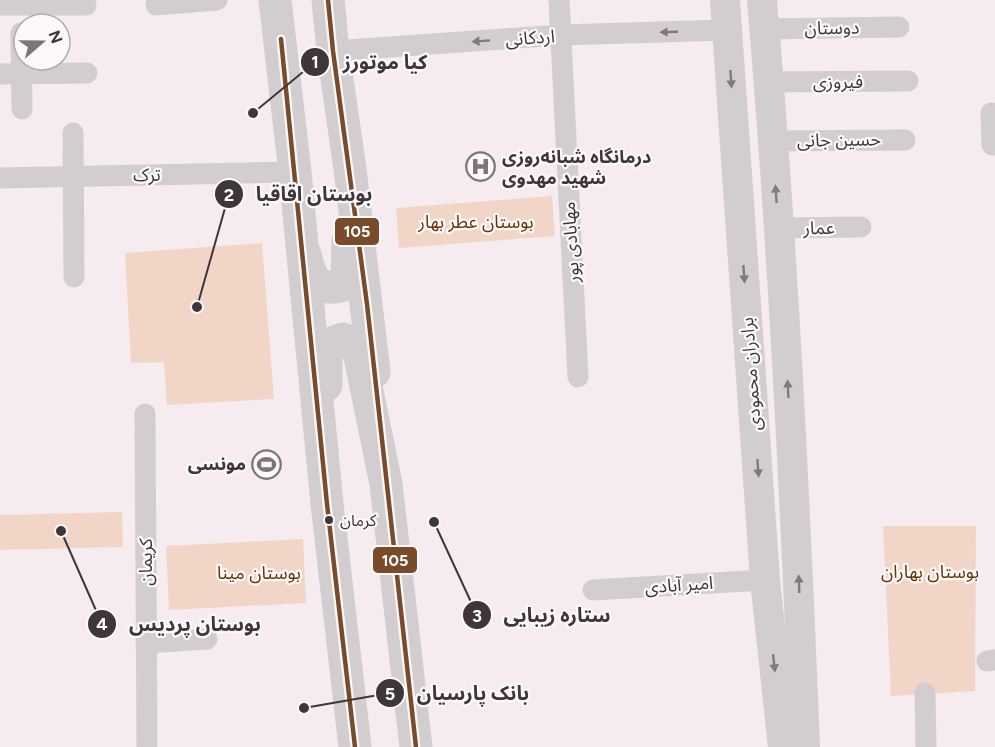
<svg xmlns="http://www.w3.org/2000/svg" width="995" height="747" font-family="Figtree,'Noto Sans Arabic',sans-serif">
  <style>
    .green { fill: #f1d6c8 }
    .lines { fill: none; stroke-linecap: round; stroke-linejoin: round }
    .street { stroke: #d2cecf; stroke-width: 21 }
    .secondary { stroke: #d2cecf; stroke-width: 30 }
    .highway { stroke: #d2cecf; stroke-width: 33 }
    .bus-1-casing { stroke: #fdf9fa; stroke-width: 9 }
    .bus-1 { stroke: #7a4b2a; stroke-width: 4.5 }
    .oneway { fill: #817a7c }
    .bus-dot { fill: #3e3638; stroke: #fdf9fa; stroke-width: 2 }
    .labels { text-anchor: middle; dominant-baseline: central; stroke-width: 4.5; stroke-linejoin: round; paint-order: stroke }
    .bus-label { font-size: 16px; fill: #3e3638; stroke: #fdf9fa; text-anchor: start }
    .street-label { font-size: 18px; fill: #3e3638; stroke: #fdf9fa }
    .poi-label { font-size: 18px; font-weight: bold; fill: #3e3638; stroke: #fdf9fa; text-anchor: start }
    .park-label { font-size: 18px; fill: #683401; stroke: #fdf9fa }
    .leader { fill: none; stroke: #3e3638; stroke-width: 2 }
    .callout-dot { fill: #3e3638; stroke: #fdf9fa; stroke-width: 2 }
    .mark-label { font-size: 18px; text-anchor: middle; font-weight: bold; fill: #fff }
    .callout-label { font-size: 20px; text-anchor: middle; font-weight: bold; fill: #3e3638; stroke: #fdf9fa; stroke-width: 4.5; stroke-linejoin: round; paint-order: stroke }
    .line-badge { stroke: #fdf9fa; stroke-width: 2 }
    .badge-label { font-size: 16px; text-anchor: middle; font-weight: bold; fill: #fff }
  </style>
  <rect width="100%" height="100%" fill="#f6ebee"/>
  <g class="green">
    <path d="M552 196 555 236 399 248 396 208Z"/>
    <path d="M262 243 274 399 167 405 164 362 131 363 125 253Z"/>
    <path d="M122 512 123 547 0 550V515Z"/>
    <path d="M883 526H976L975 691 891 696Z"/>
    <path d="M303 539 306 603 169 610 166 546Z"/>
  </g>
  <g class="lines">
    <g class="street">
      <path d="M559 0 578 377"/>
      <path d="M0 5H86"/>
      <path d="M156 5 217 0"/>
      <path d="M764 29 899 27"/>
      <path d="M21 33 22 109"/>
      <path d="M333 51 561 35 727 30"/>
      <path d="M0 74 87 73"/>
      <path d="M769 82 908 81"/>
      <path d="M991 113 992 145H995"/>
      <path d="M73 133 74 277"/>
      <path d="M773 141 905 140"/>
      <path d="M0 178 295 172"/>
      <path d="M778 228 861 227"/>
      <path d="M145 414 147 747"/>
      <path d="M593 590 765 580"/>
      <path d="M146 643 207 639"/>
      <path d="M987 661 995 660"/>
      <path d="M925 693 926 747"/>
    </g>
    <g class="secondary">
      <path d="M725 0 765 580 783 747"/>
      <path d="M762 0C783 248 795 498 805 747"/>
    </g>
    <g class="highway">
      <path d="M275 0 295 172 327 504 355 747"/>
      <path d="M328 0 333 51 350 169 374 372"/>
      <path d="M305 254C310 276 315 292 341 286L347 276 348 241"/>
      <path d="M326 385V356L332 343 343 339 352 343 359 352 386 484 416 747"/>
    </g>
    <defs>
      <g id="bus-1">
        <path d="M328 0 333 51 367 304 416 747"/>
        <path d="M281 39 327 504 355 747"/>
      </g>
    </defs>
    <use href="#bus-1" class="bus-1-casing"/>
    <use href="#bus-1" class="bus-1"/>
  </g>
  <defs><path id="oneway-solid" d="M-6-.8H1V-3.2L6.5 0L1 3.2V.8H-6Z" transform="scale(1.5)"/></defs>
  <g class="oneway">
    <use href="#oneway-solid" transform="translate(669 32) rotate(178)"/>
    <use href="#oneway-solid" transform="translate(481 41) rotate(176)"/>
    <use href="#oneway-solid" transform="translate(731 79) rotate(86)"/>
    <use href="#oneway-solid" transform="translate(776 194) rotate(-94)"/>
    <use href="#oneway-solid" transform="translate(744 274) rotate(86)"/>
    <use href="#oneway-solid" transform="translate(788 389) rotate(-93)"/>
    <use href="#oneway-solid" transform="translate(758 468) rotate(86)"/>
    <use href="#oneway-solid" transform="translate(799 584) rotate(-92)"/>
    <use href="#oneway-solid" transform="translate(774 663) rotate(84)"/>
  </g>
  <defs>
    <symbol id="hospital-ring" viewBox="-11 -11 22 22"><circle r="9.5" fill="#fdf9fa" stroke="#7e7578" stroke-width="1.5"/><path d="M-5-5h3v3.5h4V-5h3V5h-3V1.5h-4V5h-3Z" fill="#7e7578"/></symbol>
    <symbol id="stadium-ring" viewBox="-11 -11 22 22"><circle r="9.5" fill="#fdf9fa" stroke="#7e7578" stroke-width="1.5"/><path d="M0-5a6.5 5 0 1 0 0 10a6.5 5 0 1 0 0-10ZM-3.5-1.8h7v3.6h-7Z" fill="#7e7578"/></symbol>
  </defs>
  <g fill-rule="evenodd">
    <use href="#hospital-ring" x="464" y="150" width="33" height="33"/>
    <use href="#stadium-ring" x="250" y="448" width="33" height="33"/>
  </g>
  <circle class="bus-dot" cx="329" cy="520" r="5"/>
  <g class="labels">
    <g class="bus-label">
      <text x="340" y="520">کرمان</text>
    </g>
    <g class="street-label">
      <text transform="translate(832 28) rotate(-1)">دوستان</text>
      <text transform="translate(530 38) rotate(-4)">اردکانی</text>
      <text x="838" y="82">فیروزی</text>
      <text transform="translate(839 140) rotate(-1)">حسین جانی</text>
      <text transform="translate(147 175) rotate(-1)">ترک</text>
      <text transform="translate(819 228) rotate(-1)">عمار</text>
      <text transform="translate(571 242) rotate(-93)">مهابادی پور</text>
      <text transform="translate(751 374) rotate(-94)">برادران محمودی</text>
      <text transform="translate(146 562) rotate(-90)">کریمان</text>
      <text transform="translate(679 585) rotate(-4)">امیر آبادی</text>
    </g>
    <g class="poi-label">
      <text x="502" y="157">درمانگاه شبانه‌روزی<tspan x="502" dy="21">شهید مهدوی</tspan></text>
      <text x="246" y="464" text-anchor="end">مونسی</text>
    </g>
    <g class="park-label">
      <text x="476" y="222">بوستان عطر بهار</text>
      <text x="930" y="572">بوستان بهاران</text>
      <text x="259" y="573">بوستان مینا</text>
    </g>
  </g>
  <path class="leader" d="M253 113L315 62M197 307L229 194M434 522L477 615M61 531L102 624M304 708L390 693"/>
  <g class="callout-dot">
    <circle cx="253" cy="113" r="6"/>
    <circle cx="197" cy="307" r="6"/>
    <circle cx="434" cy="522" r="6"/>
    <circle cx="61" cy="531" r="6"/>
    <circle cx="304" cy="708" r="6"/>
    <circle cx="315" cy="62" r="15"/>
    <circle cx="229" cy="194" r="15"/>
    <circle cx="477" cy="615" r="15"/>
    <circle cx="102" cy="624" r="15"/>
    <circle cx="390" cy="693" r="15"/>
  </g>
  <g class="mark-label">
    <text x="315" y="68">1</text>
    <text x="229" y="201">2</text>
    <text x="477" y="622">3</text>
    <text x="102" y="630">4</text>
    <text x="390" y="700">5</text>
  </g>
  <g class="callout-label">
    <text x="385" y="69">کیا موتورز</text>
    <text x="314" y="201">بوستان اقاقیا</text>
    <text x="557" y="622">ستاره زیبایی</text>
    <text x="195" y="631">بوستان پردیس</text>
    <text x="473" y="700">بانک پارسیان</text>
  </g>
  <g class="line-badge">
    <rect x="334" y="217" width="46" height="29" rx="6" fill="#7a4b2a"/>
    <rect x="372" y="546" width="46" height="28" rx="6" fill="#7a4b2a"/>
  </g>
  <g class="badge-label">
    <text x="357" y="237">105</text>
    <text x="395" y="566">105</text>
  </g>
  <g transform="translate(42 42) rotate(70)"><circle r="28" fill="#fdf9fa" stroke="#b1abac" stroke-width="1.5"/>
  <path d="M0-4.5L10 22L0 15L-10 22Z" fill="#7e7578"/>
  <text y="-9" font-size="16" font-weight="bold" text-anchor="middle" fill="#3e3638">N</text>
  </g>
</svg>
